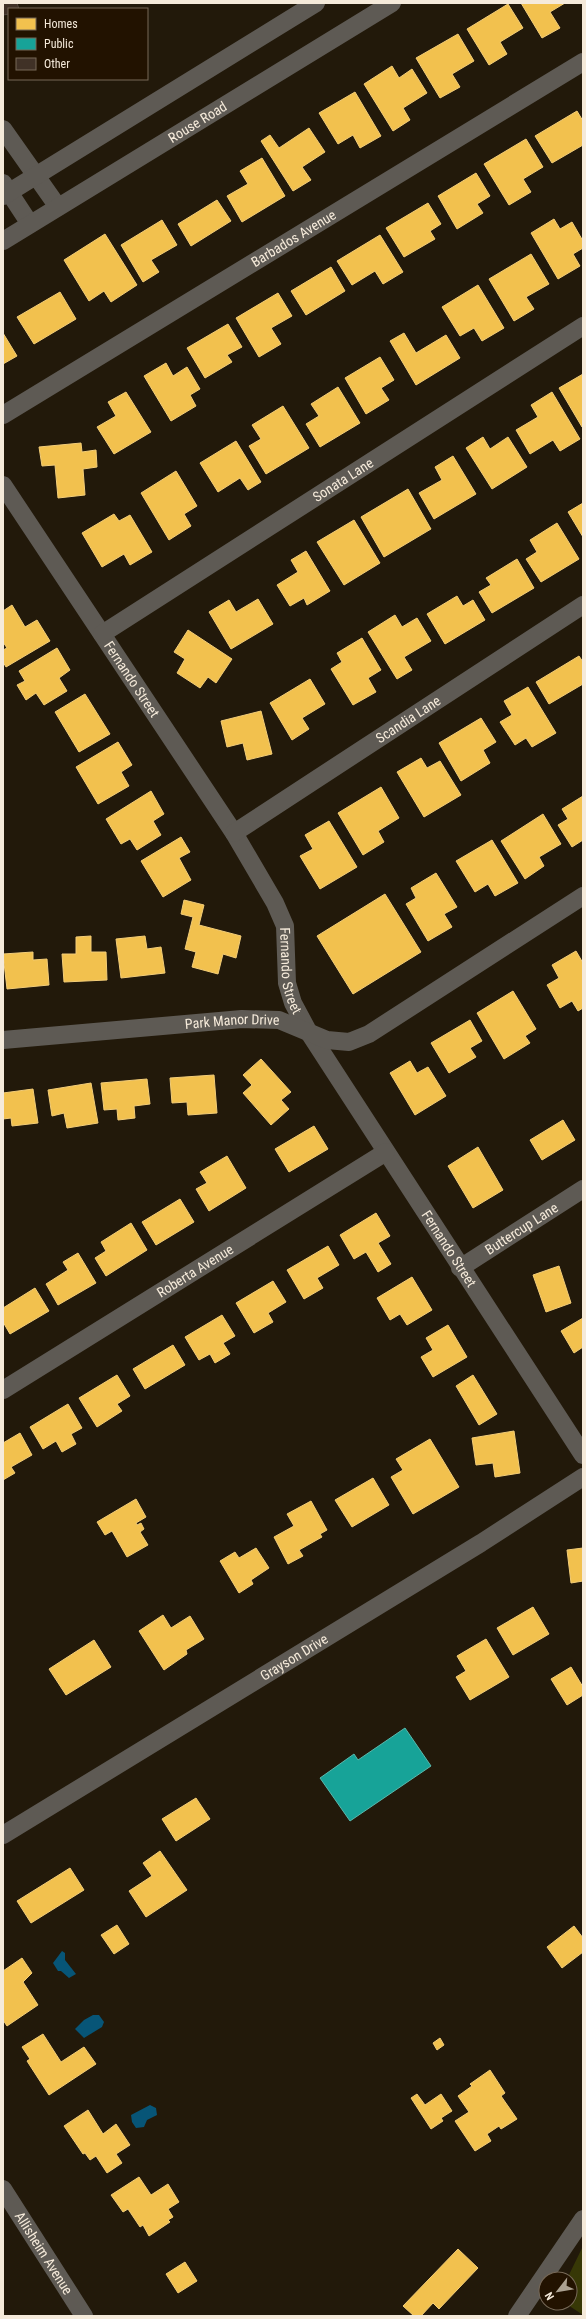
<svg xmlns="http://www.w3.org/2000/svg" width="586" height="2319" font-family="'Roboto Condensed',sans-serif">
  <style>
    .green { fill: #373806 }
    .water { fill: #075577 }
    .homes { fill: #f2c14e; stroke: #f3cd78 }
    .public { fill: #17a398; stroke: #5ab8ac }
    .building { fill: #403126; stroke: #52473e }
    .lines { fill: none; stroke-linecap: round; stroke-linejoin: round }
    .minor { stroke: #5e5a54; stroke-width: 18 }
    .labels { text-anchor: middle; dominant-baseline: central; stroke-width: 4; stroke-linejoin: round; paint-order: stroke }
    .street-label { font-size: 14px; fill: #f5eada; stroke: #221200 }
  </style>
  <rect width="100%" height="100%" fill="#22190a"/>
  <path class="green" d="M583 2246V2315L565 2303H570V2279H567Z"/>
  <g class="water">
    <path d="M62 1951 65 1953V1960L76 1974 69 1978 61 1971H58L53 1963Z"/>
    <path d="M93 2015H99L104 2022 102 2027 84 2038 75 2029 84 2020Z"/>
    <path d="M150 2105 156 2108 157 2115 147 2120 144 2127 136 2128 132 2122 131 2115Z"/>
  </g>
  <g class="homes">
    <path d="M521 3H565L550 12 560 28 542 38Z"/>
    <path d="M508 4 523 28 500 42 507 54 489 65 467 29Z"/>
    <path d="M458 34 474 61 452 74 460 87 440 98 416 58Z"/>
    <path d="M392 66 399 78 412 69 427 93 403 108 410 120 393 131 364 84Z"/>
    <path d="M355 92 381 136 360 148 353 135 338 144 319 113Z"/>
    <path d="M577 111 583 121V145L552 163 535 136Z"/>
    <path d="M309 128 325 152 302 167 311 180 293 191 261 141 270 135 279 148Z"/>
    <path d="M526 139 543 167 523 179 531 192 509 205 484 164Z"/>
    <path d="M262 158 285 196 242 222 227 196 248 184 240 171Z"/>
    <path d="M476 173 490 196 477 204 483 213 457 229 438 196Z"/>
    <path d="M217 200 231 221 191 246 178 224Z"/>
    <path d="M428 203 441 224 430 231 435 239 404 257 386 228Z"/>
    <path d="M554 219 560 229 572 222 583 241V248L573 254 580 266 558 279 531 233Z"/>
    <path d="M162 220 177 245 151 260 159 272 143 282 121 245Z"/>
    <path d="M105 234 137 285 111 302 104 291 89 301 64 260Z"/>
    <path d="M380 235 403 272 383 284 375 271 352 285 337 261Z"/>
    <path d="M531 254 549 284 526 297 534 309 514 321 489 279Z"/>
    <path d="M331 267 345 291 306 315 291 291Z"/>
    <path d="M478 285 504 328 482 341 474 328 460 336 442 307Z"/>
    <path d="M60 292 76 319 34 344 17 317Z"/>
    <path d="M278 293 292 316 271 328 281 344 259 357 236 318Z"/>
    <path d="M228 324 242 347 227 355 232 362 205 378 187 348Z"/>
    <path d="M3 333 17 356 3 364Z"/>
    <path d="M404 333 416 353 446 335 460 358 416 385 390 341Z"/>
    <path d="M380 357 394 380 381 388 389 400 366 414 345 378Z"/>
    <path d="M166 363 173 376 187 367 200 389 190 395 196 406 171 421 144 376Z"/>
    <path d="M583 374V426L582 427 559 388Z"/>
    <path d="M338 387 360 423 320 447 306 424 319 416 311 404Z"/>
    <path d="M126 392 151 432 114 454 97 427 116 416 108 402Z"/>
    <path d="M552 392 580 439 560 451 553 440 530 454 516 430 538 417 531 405Z"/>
    <path d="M283 406 309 448 266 474 249 446 261 439 252 425Z"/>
    <path d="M483 437 490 449 508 437 527 467 492 489 466 448Z"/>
    <path d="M236 441 261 482 248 490 240 478 218 492 200 463Z"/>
    <path d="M81 443 82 452 96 450 97 467 83 469 85 495 58 498 55 465 42 466 39 447Z"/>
    <path d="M453 456 476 494 434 519 419 493 442 480 435 467Z"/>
    <path d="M176 471 197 506 184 514 191 526 169 540 141 493Z"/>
    <path d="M408 489 431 529 384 557 361 517Z"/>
    <path d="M583 503V537L568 512Z"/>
    <path d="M114 514 119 521 130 515 152 552 130 565 124 554 102 567 82 533Z"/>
    <path d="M354 520 380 563 344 585 317 542Z"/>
    <path d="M557 523 579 559 541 582 526 559 537 552 530 540Z"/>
    <path d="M306 551 330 591 307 605 304 598 290 606 277 585 298 572 291 560Z"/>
    <path d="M517 559 534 588 492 613 479 592 491 585 486 578Z"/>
    <path d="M457 596 463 606 473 600 485 620 445 644 427 614Z"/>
    <path d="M258 599 273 624 231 649 209 612 229 600 236 612Z"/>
    <path d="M12 605 25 627 37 620 50 641 6 667 3 662V650L7 648 3 642V611Z"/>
    <path d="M395 615 402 627 417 618 431 641 404 657 412 670 397 679 368 632Z"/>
    <path d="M188 630 232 659 216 683 208 677 200 688 177 673 185 659 174 652Z"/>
    <path d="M362 638 381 670 368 678 376 692 353 705 331 669 342 662 337 653Z"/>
    <path d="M57 648 70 670 59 678 67 691 44 705 36 693 26 700 17 685 25 681 19 671Z"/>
    <path d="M579 656 583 662V684L549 704 536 682Z"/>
    <path d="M310 679 325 704 302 718 309 729 292 740 270 703Z"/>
    <path d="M528 687 556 733 532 747 526 738 515 745 500 722 512 715 504 701Z"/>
    <path d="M85 694 110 734 79 752 55 712Z"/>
    <path d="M261 711 272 754 247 760 243 743 227 747 221 721Z"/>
    <path d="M481 718 496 742 483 750 490 763 461 781 439 743Z"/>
    <path d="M118 742 132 765 121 772 129 786 98 804 76 767Z"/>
    <path d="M421 758 427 768 440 761 461 795 424 817 397 772Z"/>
    <path d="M381 787 399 818 378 831 384 842 363 855 338 813Z"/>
    <path d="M151 791 164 814 153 821 161 835 137 850 130 839 121 844 106 819Z"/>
    <path d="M583 796V840L572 847 558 825 568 819 562 809Z"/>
    <path d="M543 814 561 844 539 857 544 866 525 879 501 841Z"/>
    <path d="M329 821 357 867 320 889 300 856 313 849 305 835Z"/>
    <path d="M181 837 190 852 179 858 191 880 163 897 141 861Z"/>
    <path d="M492 840 518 883 495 896 488 884 475 892 456 861Z"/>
    <path d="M436 873 457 907 444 914 452 927 428 941 406 904 416 898 411 888Z"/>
    <path d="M385 894 421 952 353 994 317 936Z"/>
    <path d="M184 900 204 905 199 925 241 936 236 958 223 954 218 974 192 967 196 952 185 949 193 917 181 914Z"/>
    <path d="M91 936V952H106L107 980 64 982 62 954H76V937Z"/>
    <path d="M145 936 147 949 161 947 165 973 121 978 116 939Z"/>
    <path d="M576 951 583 963V1008L578 1011 572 1001 560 1008 547 985 559 978 552 965Z"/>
    <path d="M33 952V960L47 959 49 985 7 989 3 954Z"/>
    <path d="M513 991 536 1029 525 1036 530 1043 504 1059 477 1013Z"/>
    <path d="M470 1020 482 1041 470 1048 476 1057 449 1073 431 1043Z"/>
    <path d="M261 1059 291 1092 281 1100 289 1109 271 1125 243 1093 252 1085 243 1075Z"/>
    <path d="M410 1061 417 1073 428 1067 446 1096 415 1115 390 1073Z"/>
    <path d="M214 1075 217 1113 188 1115 187 1102 172 1103 170 1078Z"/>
    <path d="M147 1079 150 1104 134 1106 135 1118 118 1120 117 1109 104 1110 101 1083Z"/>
    <path d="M91 1083 98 1123 67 1128 64 1113 52 1116 48 1090Z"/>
    <path d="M33 1089 38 1123 12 1126 11 1118 3 1119V1093Z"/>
    <path d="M563 1120 575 1140 542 1160 530 1140Z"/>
    <path d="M314 1126 328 1149 289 1172 275 1149Z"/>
    <path d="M478 1147 503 1190 473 1208 448 1166Z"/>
    <path d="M227 1156 246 1188 209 1211 196 1189 207 1183 200 1172Z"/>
    <path d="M180 1199 194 1222 156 1245 142 1222Z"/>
    <path d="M376 1213 390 1236 378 1243 391 1264 378 1272 366 1252 354 1259 340 1235Z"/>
    <path d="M131 1223 147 1250 106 1276 95 1258 106 1251 101 1242Z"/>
    <path d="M328 1246 339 1265 317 1278 323 1288 304 1299 287 1270Z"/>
    <path d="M78 1253 96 1283 58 1305 46 1284 68 1270 63 1262Z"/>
    <path d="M559 1266 571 1303 546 1312 533 1275Z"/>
    <path d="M412 1277 432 1310 407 1325 400 1314 390 1320 377 1298Z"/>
    <path d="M273 1281 286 1302 268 1313 273 1322 254 1333 236 1303Z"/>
    <path d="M35 1288 49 1311 10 1334 3 1322V1308Z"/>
    <path d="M222 1315 235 1336 223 1343 230 1354 215 1363 210 1354 199 1360 185 1337Z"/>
    <path d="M583 1318V1347L574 1353 561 1331Z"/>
    <path d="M448 1325 467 1357 433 1377 421 1357 433 1350 426 1338Z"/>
    <path d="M173 1345 185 1365 145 1389 133 1369Z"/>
    <path d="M117 1375 130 1396 117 1404 122 1411 97 1427 79 1398Z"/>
    <path d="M473 1375 497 1414 479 1425 456 1386Z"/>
    <path d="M68 1404 82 1428 71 1434 76 1444 62 1452 56 1441 43 1449 30 1427Z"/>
    <path d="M514 1431 520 1473 495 1477 493 1463 476 1465 472 1438Z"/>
    <path d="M20 1433 32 1455 11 1467 15 1473 3 1480V1443Z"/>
    <path d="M430 1439 459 1487 413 1514 391 1477 403 1470 396 1459Z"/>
    <path d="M373 1478 389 1505 352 1527 335 1500Z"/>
    <path d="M136 1499 146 1517 136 1523 137 1525 141 1523 144 1529 140 1532 148 1545 127 1557 112 1531 105 1535 97 1522Z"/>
    <path d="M311 1501 327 1530 320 1534 322 1537 299 1550 303 1556 288 1564 274 1537 294 1526 287 1514Z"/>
    <path d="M256 1548 269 1568 251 1580 253 1584 239 1593 220 1561 235 1552 239 1558Z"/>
    <path d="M583 1548V1581L571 1583 567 1550Z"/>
    <path d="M533 1607 549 1634 513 1655 497 1628Z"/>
    <path d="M163 1615 171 1628 190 1616 204 1639 186 1650 187 1654 164 1670 139 1631Z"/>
    <path d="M486 1639 509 1677 470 1700 456 1677 466 1671 457 1656Z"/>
    <path d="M94 1640 111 1667 66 1695 49 1669Z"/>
    <path d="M571 1667 583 1687V1695L567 1705 551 1679Z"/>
    <path d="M196 1798 210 1819 176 1841 162 1819Z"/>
    <path d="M160 1851 187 1890 146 1917 129 1891 152 1876 143 1863Z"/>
    <path d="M70 1868 84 1890 31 1923 17 1901Z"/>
    <path d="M117 1925 129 1944 114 1954 101 1935Z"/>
    <path d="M574 1926 583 1938V1952L562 1968 547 1947Z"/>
    <path d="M22 1958 32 1973 23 1982 38 2005 7 2026 3 2020V1971Z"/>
    <path d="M43 2034 61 2062 84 2047 96 2064 49 2095 27 2061 30 2059 22 2047Z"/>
    <path d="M440 2038 444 2045 437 2050 433 2043Z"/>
    <path d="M490 2070 505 2093 501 2096 517 2119 501 2129 499 2126 487 2134 491 2141 475 2151 455 2121 469 2112 458 2096 472 2086 470 2084Z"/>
    <path d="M417 2094 425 2105 441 2094 452 2111 441 2118 443 2121 431 2129 411 2098Z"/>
    <path d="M88 2110 103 2134 116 2124 130 2145 116 2154 122 2163 107 2173 96 2156 90 2160 85 2153 83 2154 64 2126Z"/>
    <path d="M139 2177 151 2195 168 2184 179 2202 168 2209 173 2217 168 2220 170 2222 149 2236 143 2225 140 2227 128 2209 123 2212 111 2195Z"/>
    <path d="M458 2249 478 2268 439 2309 433 2303 421 2316H414L403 2306Z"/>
    <path d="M185 2262 197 2281 178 2293 166 2274Z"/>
  </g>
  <path class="public" d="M405 1728 431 1766 350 1821 320 1778 354 1754 358 1760Z"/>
  <path class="building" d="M3 3H17L19 9H9V14L3 15Z"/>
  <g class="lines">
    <g class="minor">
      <path d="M3 129 58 207"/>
      <path d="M3 183 30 224"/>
      <path d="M3 196 316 3"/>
      <path id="s1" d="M3 241 392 3"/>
      <path id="s2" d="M3 415 583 62"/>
      <path id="s3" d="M3 485 234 833 275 903 285 926 287 983 293 1003 308 1031 583 1455"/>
      <path id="s4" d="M102 634 583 326"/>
      <path id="s5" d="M234 833 583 605"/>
      <path id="s6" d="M3 1040 242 1019 279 1020 327 1040 349 1042 369 1034 583 896"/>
      <path id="s7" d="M460 1268 583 1189"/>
      <path id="s8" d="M3 1390 386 1152"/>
      <path id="s9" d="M3 1835 481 1543 583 1477"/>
      <path id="s10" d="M3 2189 84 2316"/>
      <path d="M517 2316 583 2219"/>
    </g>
  </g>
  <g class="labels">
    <g class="street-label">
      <text stroke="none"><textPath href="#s1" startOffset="228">Rouse Road</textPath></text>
      <text stroke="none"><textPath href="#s2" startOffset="340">Barbados Avenue</textPath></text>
      <text stroke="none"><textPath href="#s4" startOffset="286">Sonata Lane</textPath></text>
      <text stroke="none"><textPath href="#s3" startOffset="233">Fernando Street</textPath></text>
      <text stroke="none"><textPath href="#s5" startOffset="208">Scandia Lane</textPath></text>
      <text stroke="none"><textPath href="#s3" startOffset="569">Fernando Street</textPath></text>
      <text stroke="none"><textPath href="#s6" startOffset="230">Park Manor Drive</textPath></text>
      <text stroke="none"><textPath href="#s7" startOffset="73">Buttercup Lane</textPath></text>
      <text stroke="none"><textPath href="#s3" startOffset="893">Fernando Street</textPath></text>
      <text stroke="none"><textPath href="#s8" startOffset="226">Roberta Avenue</textPath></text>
      <text stroke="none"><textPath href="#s9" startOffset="341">Grayson Drive</textPath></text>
      <text stroke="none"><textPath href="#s10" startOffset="76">Allisheim Avenue</textPath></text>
    </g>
  </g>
  <rect width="586" height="2319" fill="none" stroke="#f5eada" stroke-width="8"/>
  <rect x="8" y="8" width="140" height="72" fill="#221200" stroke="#766857"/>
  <rect x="16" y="18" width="20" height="12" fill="#f2c14e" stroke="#766857"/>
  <text x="44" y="28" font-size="12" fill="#f5eada">Homes</text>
  <rect x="16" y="38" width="20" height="12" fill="#17a398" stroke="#766857"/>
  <text x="44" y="48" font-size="12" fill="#f5eada">Public</text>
  <rect x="16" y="58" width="20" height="12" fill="#403126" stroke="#766857"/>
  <text x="44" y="68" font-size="12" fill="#f5eada">Other</text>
  <g transform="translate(558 2291) rotate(239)"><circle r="19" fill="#221200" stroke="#766857"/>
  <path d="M0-3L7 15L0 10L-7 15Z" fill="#aba191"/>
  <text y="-6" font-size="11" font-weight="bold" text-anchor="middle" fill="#f5eada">N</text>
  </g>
</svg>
